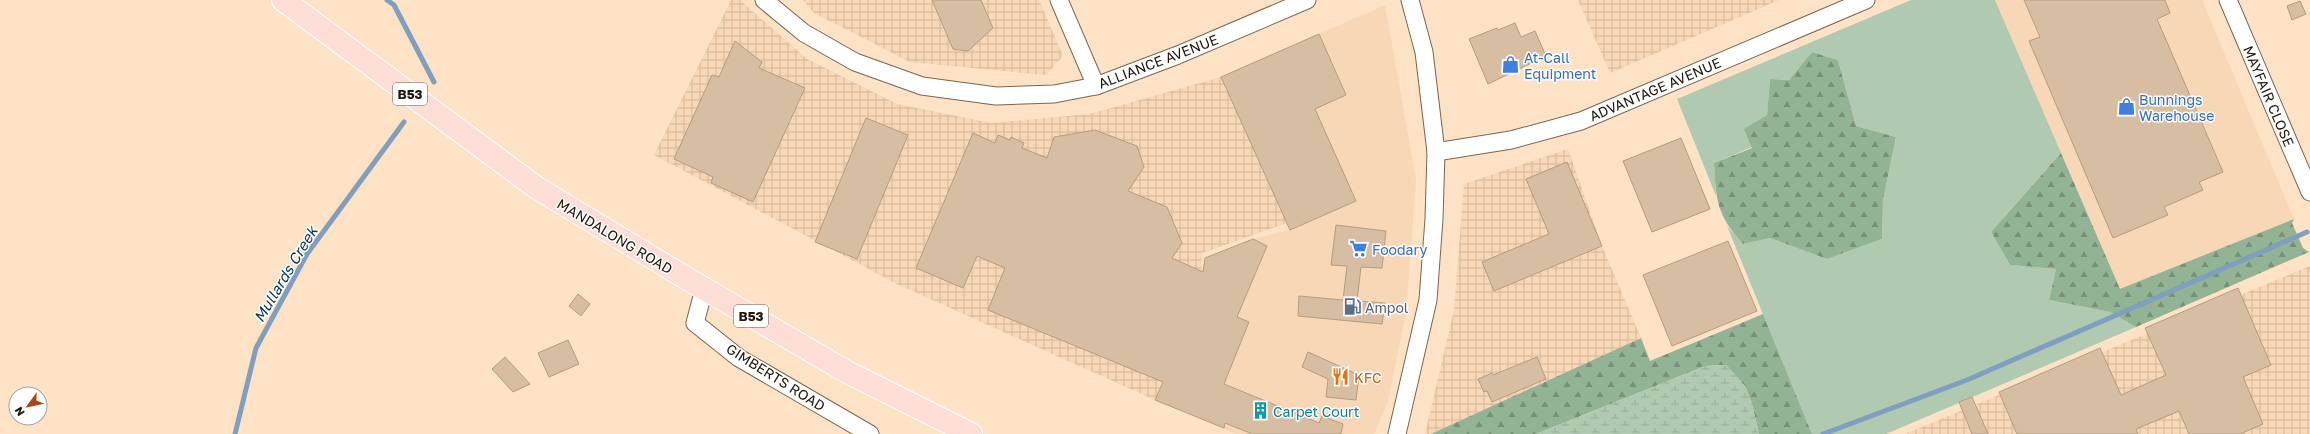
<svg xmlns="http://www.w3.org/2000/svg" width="2310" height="434" font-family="'Golos Text',sans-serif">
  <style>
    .built { fill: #f7d7b5 }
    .industrial { fill: url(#industrial-grid) }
    .green { fill: #afcab0 }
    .forest { fill: url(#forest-firs) }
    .wetland { fill: url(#wetland-marsh) }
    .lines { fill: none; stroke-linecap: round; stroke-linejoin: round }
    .stream { stroke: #809ebe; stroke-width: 5 }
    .building { fill: #d7bea2; stroke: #b59c81 }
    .street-casing { stroke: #7d654d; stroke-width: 19 }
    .primary-casing { stroke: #fff; stroke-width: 24 }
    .street { stroke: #fff; stroke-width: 17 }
    .primary { stroke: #fdddd5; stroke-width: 22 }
    .labels { text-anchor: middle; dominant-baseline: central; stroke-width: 3; stroke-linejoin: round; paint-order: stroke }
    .shield { fill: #fff; stroke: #635d56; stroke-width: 1 }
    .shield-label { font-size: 13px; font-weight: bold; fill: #20170d }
    .shop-label { font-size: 14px; fill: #366cbe; stroke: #fff; text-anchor: start }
    .street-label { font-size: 14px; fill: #20170d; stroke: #fff }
    .service-label { font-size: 14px; fill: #4e5e75; stroke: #fff; text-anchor: start }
    .food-label { font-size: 14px; fill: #c56008; stroke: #fff; text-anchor: start }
    .culture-label { font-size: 14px; fill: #0d838f; stroke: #fff; text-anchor: start }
    .water-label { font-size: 15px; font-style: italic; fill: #02355d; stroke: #fff }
  </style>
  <defs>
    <pattern id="industrial-grid" width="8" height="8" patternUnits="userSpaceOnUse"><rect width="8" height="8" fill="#f7d7b5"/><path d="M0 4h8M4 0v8" fill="none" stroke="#d3b89a"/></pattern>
    <pattern id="forest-firs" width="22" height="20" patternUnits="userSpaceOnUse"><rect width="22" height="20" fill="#92b394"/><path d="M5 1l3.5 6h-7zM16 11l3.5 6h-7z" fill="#779177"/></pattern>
    <pattern id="wetland-marsh" width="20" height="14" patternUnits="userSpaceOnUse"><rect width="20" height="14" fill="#afcab0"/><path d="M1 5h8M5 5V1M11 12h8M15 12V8" fill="none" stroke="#96ad96"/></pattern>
  </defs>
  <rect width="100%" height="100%" fill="#fde2c6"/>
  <g class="built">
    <path d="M1995 0H2202L2294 219 2120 290Z"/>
    <path d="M1385 5 1416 180 1406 312 1388 402 1374 434H1236L1155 400 1197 300 1202 287 1205 258 1253 239 1289 230 1221 77Z"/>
  </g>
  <g class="industrial">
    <path d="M731 0H740L807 59 897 104 991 123 1090 114 1221 77 1287 223 1202 253V287L1155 400 897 284 654 155Z"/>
    <path d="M803 0H1039L1063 56 1046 75 910 62 814 13Z"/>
    <path d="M1578 0H1779L1610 73Z"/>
    <path d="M1568 149 1602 246 1641 338 1431 434H1425L1454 310 1464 184Z"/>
    <path d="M2310 266V434H1905Z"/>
  </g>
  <path class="green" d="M1911 0H1995L2061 153 1991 232 2010 265 2056 269 2049 300 2110 312 2136 327 1886 434H1812L1727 226 1743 244 1770 238 1827 259 1882 239 1883 200 1896 137 1856 126 1838 60 1812 52 1789 80 1770 79 1767 115 1752 147 1714 163 1716 196 1677 99Z"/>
  <g class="forest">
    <path d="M1812 52 1838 60 1856 126 1896 137 1883 200 1882 239 1827 259 1770 238 1743 244C1717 215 1716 201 1714 163L1752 148 1744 129 1767 115 1770 79 1789 80Z"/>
    <path d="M2061 153 2120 289 2294 219 2292 223 2303 248 2309 252 2136 327 2110 312 2049 300 2056 269 2010 265 1991 232Z"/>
    <path d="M1763 314 1812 434H1759L1752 404 1745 386 1726 365 1705 366 1536 434H1431L1641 338 1650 361Z"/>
  </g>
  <path class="wetland" d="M1726 365 1745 386 1752 404 1759 434H1536L1705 366Z"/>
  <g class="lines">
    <g class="stream">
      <path d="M387 0 394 5 434 82"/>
      <path d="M235 434 256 348 307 254 404 122"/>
      <path d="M1823 434 1967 380 2307 232"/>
    </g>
  </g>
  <g class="building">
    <path d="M932 0H981L993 28 968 51 953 49Z"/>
    <path d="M2024 0H2165L2170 13 2157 19 2223 172 2199 182 2203 190 2164 207 2168 215 2113 238 2029 41 2040 37Z"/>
    <path d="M2300 1 2306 14 2292 20 2287 6Z"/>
    <path d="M1515 23 1521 37 1535 31 1546 56 1488 84 1469 39 1497 28 1498 30Z"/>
    <path d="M1319 34 1346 95 1315 109 1356 201 1290 230 1221 77Z"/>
    <path d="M735 41 762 62 759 68 805 88 753 202 711 183 713 177 674 159 712 75 719 77Z"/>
    <path d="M866 118 908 135 857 259 815 242Z"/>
    <path d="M1095 130 1137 146 1144 167 1128 191 1167 207 1182 243 1172 258 1203 272 1205 258 1253 239 1267 246 1237 317 1249 322 1224 384 1319 423 1322 416 1343 424 1341 434H1252L1225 423 1224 428 1155 400 1163 382 988 310 1005 268 977 256 963 288 916 268 973 133 995 143 998 135 1010 140 1011 137 1024 143 1022 148 1047 158 1054 137Z"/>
    <path d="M1681 138 1710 209 1652 232 1623 161Z"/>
    <path d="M1567 162 1602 246 1494 291 1482 262 1549 234 1526 179Z"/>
    <path d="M1336 225 1386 231 1382 268 1361 267 1357 301 1385 303 1382 324 1298 316 1299 296 1343 300 1347 266 1331 265Z"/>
    <path d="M1728 241 1757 311 1672 346 1643 275Z"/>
    <path d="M2238 288 2271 365 2243 377 2263 424 2240 434H2189L2179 411 2136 429 2138 434H2017L1999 392 2100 348 2121 395 2166 375 2145 328Z"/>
    <path d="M578 294 590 304 581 316 569 306Z"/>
    <path d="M568 340 579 364 549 377 538 353Z"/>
    <path d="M1308 352 1359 375 1356 400 1326 397 1328 379 1302 367Z"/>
    <path d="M505 357 530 384 513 392 492 369Z"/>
    <path d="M1537 357 1546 379 1492 402 1487 391 1484 392 1478 379 1492 373 1493 375Z"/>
    <path d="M1972 397 1988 434H1972L1959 402Z"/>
  </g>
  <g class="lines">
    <defs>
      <g id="street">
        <path d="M764 0 804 33 855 62 922 86 996 96 1054 94 1096 86 1178 55 1307 0"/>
        <path d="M1059 0 1096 86"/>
        <path d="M2228 0 2310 192"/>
        <path d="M1436 152 1511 140 1581 121 1866 0"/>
        <path d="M704 289 695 323 739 358 870 434"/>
        <path d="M1397 434 1428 300 1434 219 1436 152 1424 52 1410 0"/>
      </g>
      <path id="primary" d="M283 0 537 188 686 278 847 372 971 434"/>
    </defs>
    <use href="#street" class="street-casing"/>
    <use href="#primary" class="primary-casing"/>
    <use href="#street" class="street"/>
    <use href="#primary" class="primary"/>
  </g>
  <defs>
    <symbol id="shop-bare" viewBox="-9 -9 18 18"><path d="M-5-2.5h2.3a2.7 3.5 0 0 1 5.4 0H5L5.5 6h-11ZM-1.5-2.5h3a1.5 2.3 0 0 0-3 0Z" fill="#3f7fe0" stroke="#fff" stroke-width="2.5" paint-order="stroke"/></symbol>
    <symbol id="supermarket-bare" viewBox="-9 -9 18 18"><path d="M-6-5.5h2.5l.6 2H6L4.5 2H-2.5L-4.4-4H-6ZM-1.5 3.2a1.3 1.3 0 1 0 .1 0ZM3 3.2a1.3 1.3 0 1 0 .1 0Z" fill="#3f7fe0" stroke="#fff" stroke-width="2.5" paint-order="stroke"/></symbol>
    <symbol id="fuel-bare" viewBox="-9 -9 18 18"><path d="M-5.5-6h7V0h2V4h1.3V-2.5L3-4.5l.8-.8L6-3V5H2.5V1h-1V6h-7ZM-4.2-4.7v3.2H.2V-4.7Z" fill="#5c6f8a" stroke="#fff" stroke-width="2.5" paint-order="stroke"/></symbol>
    <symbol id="restaurant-bare" viewBox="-9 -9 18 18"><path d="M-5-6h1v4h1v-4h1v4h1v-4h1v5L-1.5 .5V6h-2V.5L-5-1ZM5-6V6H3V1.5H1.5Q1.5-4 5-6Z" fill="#e8710a" stroke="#fff" stroke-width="2.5" paint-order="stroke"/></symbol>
    <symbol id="building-bare" viewBox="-9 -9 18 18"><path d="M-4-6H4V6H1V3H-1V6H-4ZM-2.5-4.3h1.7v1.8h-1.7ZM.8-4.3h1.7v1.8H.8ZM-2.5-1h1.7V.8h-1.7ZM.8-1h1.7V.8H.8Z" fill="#0f9aa8" stroke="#fff" stroke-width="2.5" paint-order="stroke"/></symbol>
  </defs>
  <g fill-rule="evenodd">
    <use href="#shop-bare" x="1498" y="52" width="25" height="25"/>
    <use href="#shop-bare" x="2114" y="94" width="25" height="25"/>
    <use href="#supermarket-bare" x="1346" y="236" width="25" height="25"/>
    <use href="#fuel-bare" x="1340" y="294" width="25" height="25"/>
    <use href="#restaurant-bare" x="1328" y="364" width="25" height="25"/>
    <use href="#building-bare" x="1248" y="398" width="25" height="25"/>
  </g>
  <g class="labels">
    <g class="shield">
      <rect x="393" y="83" width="34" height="22" rx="3"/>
      <rect x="734" y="305" width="34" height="22" rx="3"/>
    </g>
    <g class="shield-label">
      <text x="410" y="94">B53</text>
      <text x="751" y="316">B53</text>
    </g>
    <g class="shop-label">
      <text x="1524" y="57">At-Call<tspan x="1524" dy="16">Equipment</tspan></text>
      <text x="2139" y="99">Bunnings<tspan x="2139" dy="16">Warehouse</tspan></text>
      <text x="1372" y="249">Foodary</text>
    </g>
    <g class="street-label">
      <text transform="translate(1158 61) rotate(-21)">ALLIANCE AVENUE</text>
      <text transform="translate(1655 89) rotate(-23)">ADVANTAGE AVENUE</text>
      <text transform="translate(2269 96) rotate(67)">MAYFAIR CLOSE</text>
      <text transform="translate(615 236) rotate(31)">MANDALONG ROAD</text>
      <text transform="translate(776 377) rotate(32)">GIMBERTS ROAD</text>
    </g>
    <g class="service-label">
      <text x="1365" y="307">Ampol</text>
    </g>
    <g class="food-label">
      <text x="1354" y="377">KFC</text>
    </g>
    <g class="culture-label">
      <text x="1273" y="411">Carpet Court</text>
    </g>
    <g class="water-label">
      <text transform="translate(285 274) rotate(-59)">Mullards Creek</text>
    </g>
  </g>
  <g transform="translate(28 406) rotate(237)"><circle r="19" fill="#ffffff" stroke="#a6a29e"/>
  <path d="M0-3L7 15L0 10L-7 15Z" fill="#ab4615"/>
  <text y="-6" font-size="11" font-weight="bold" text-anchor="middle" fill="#20170d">N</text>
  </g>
</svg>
